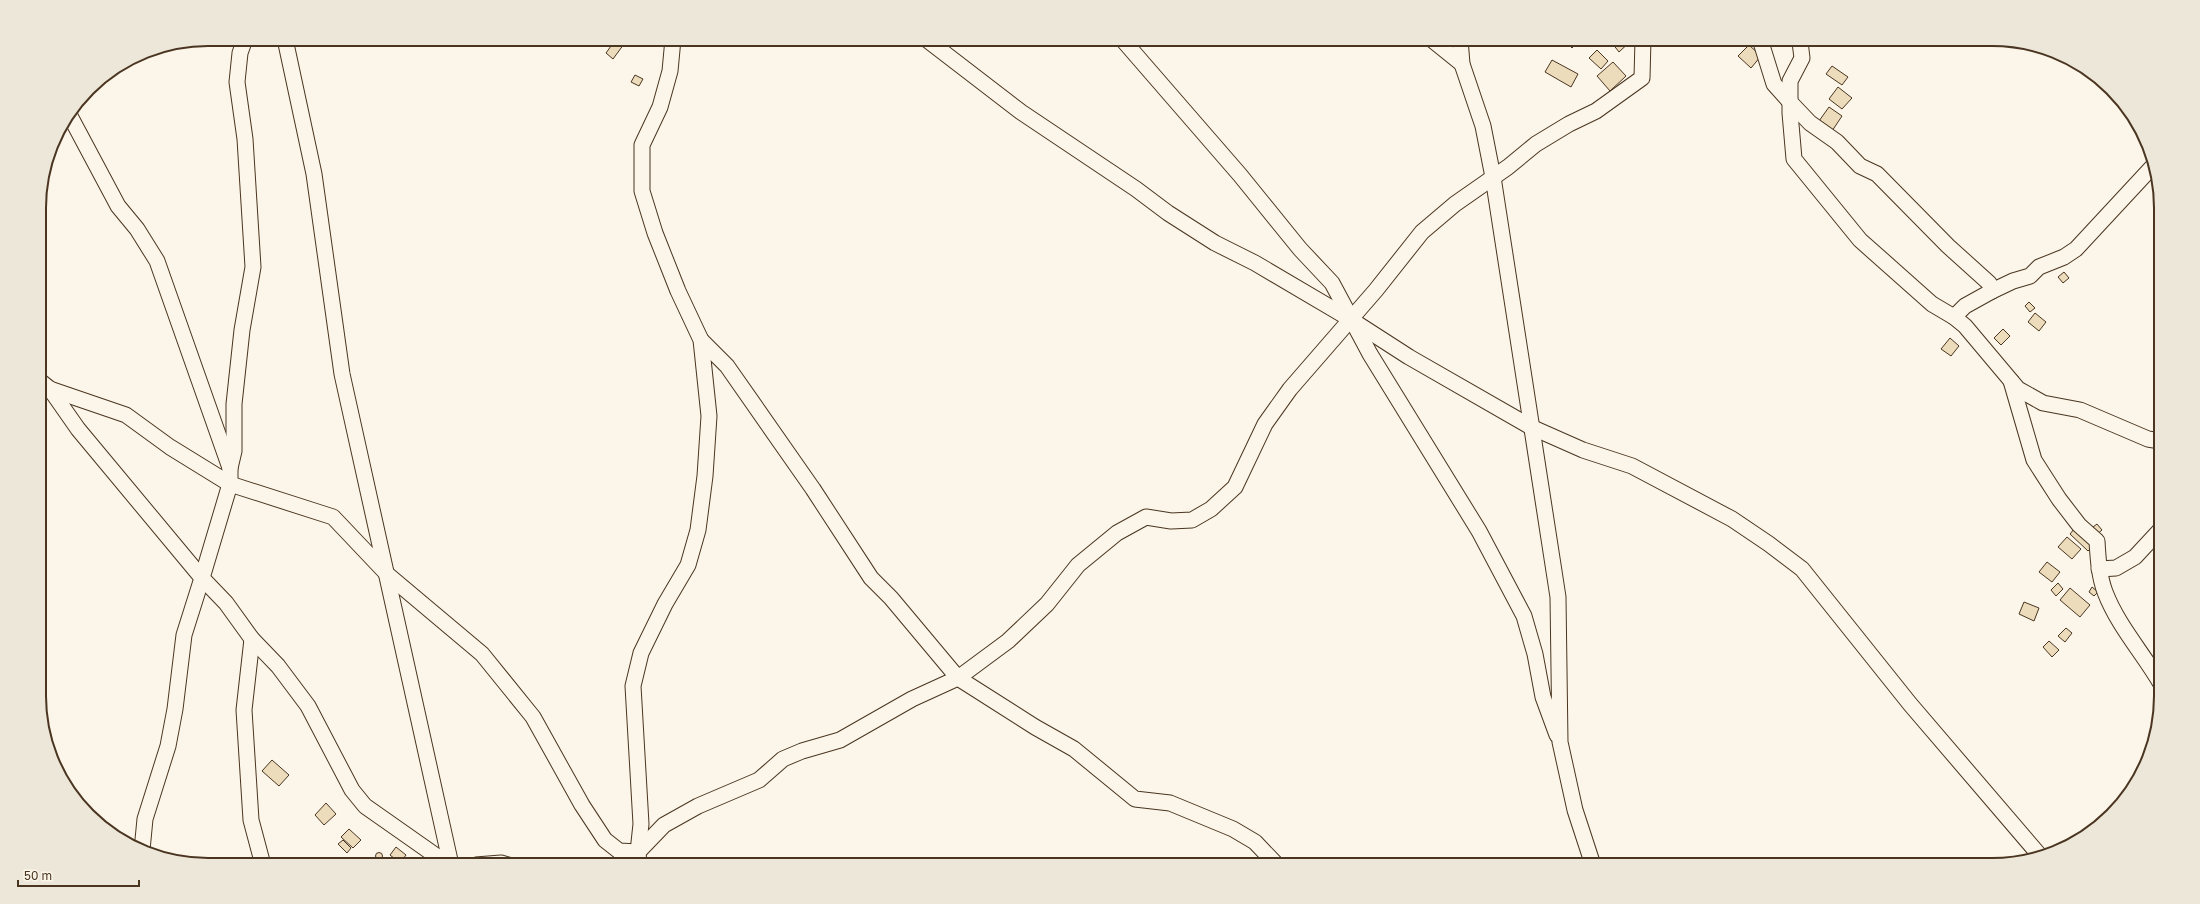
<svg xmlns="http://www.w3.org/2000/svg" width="2200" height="904" font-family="'Golos Text',sans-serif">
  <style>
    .building { fill: #ecdcbc; stroke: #4a3520 }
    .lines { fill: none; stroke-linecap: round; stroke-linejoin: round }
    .street-casing { stroke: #4a3520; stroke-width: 17 }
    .street { stroke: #fbf6e9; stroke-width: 15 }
    .rim { fill: none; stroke: #4a3520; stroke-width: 2 }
  </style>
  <rect width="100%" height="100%" fill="#fbf6e9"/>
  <g class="building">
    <path d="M544 39H558L553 46Z"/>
    <path d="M616 39 624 44 613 59 606 53Z"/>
    <path d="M1567 39H1576L1578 41 1572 48 1565 41Z"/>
    <path d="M1616 39H1633L1619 52 1612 43Z"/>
    <path d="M1749 45 1761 56 1751 68 1738 56Z"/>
    <path d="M1597 50 1608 61 1601 69 1589 58Z"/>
    <path d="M1552 60 1578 74 1571 87 1545 72Z"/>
    <path d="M1613 62 1626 76 1610 91 1597 76Z"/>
    <path d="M1832 66 1848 77 1842 85 1826 74Z"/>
    <path d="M635 75 643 79 639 86 631 82Z"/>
    <path d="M1838 87 1852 98 1842 109 1829 99Z"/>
    <path d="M1829 107 1842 116 1832 131 1819 121Z"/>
    <path d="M2064 272 2069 278 2063 283 2058 277Z"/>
    <path d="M2029 302 2035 308 2030 312 2025 306Z"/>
    <path d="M2035 313 2046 322 2039 331 2028 322Z"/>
    <path d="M2003 329 2010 336 2001 345 1994 338Z"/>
    <path d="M1950 338 1959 346 1951 356 1941 349Z"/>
    <path d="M2097 524 2102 530 2095 536 2089 530Z"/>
    <path d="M2075 528 2094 545 2088 551 2070 534Z"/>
    <path d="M2067 537 2081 549 2072 559 2058 547Z"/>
    <path d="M2047 562 2060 572 2052 582 2039 572Z"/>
    <path d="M2058 583 2063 589 2056 596 2051 590Z"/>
    <path d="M2092 587 2098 592 2094 596 2089 592Z"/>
    <path d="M2070 588 2090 605 2080 617 2060 600Z"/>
    <path d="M2024 602 2039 608 2034 621 2019 614Z"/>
    <path d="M2066 628 2072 633 2065 642 2058 636Z"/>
    <path d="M2049 641 2059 650 2052 657 2043 647Z"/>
    <path d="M272 760 289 775 279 786 262 771Z"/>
    <path d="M326 803 336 814 324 825 315 815Z"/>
    <path d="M349 829 361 840 353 848 341 837Z"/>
    <path d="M343 840 351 848 347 853 338 844Z"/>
    <path d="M396 847 406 855 400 863 390 855Z"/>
    <circle cx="379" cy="856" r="3.5"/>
  </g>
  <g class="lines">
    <defs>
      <g id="street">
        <path d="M245 39 240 53 237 82 245 139 253 267 242 330 234 404V451L230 468V484L202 578 226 603 252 639 278 666 308 706 352 790 365 806 449 865"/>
        <path d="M285 39 314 174 342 374 451 865"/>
        <path d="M926 39 1021 112 1136 189 1168 213 1215 243 1255 263 1350 319 1409 357 1531 427 1583 450 1632 466 1732 519 1769 544 1802 569 1910 704 2041 857"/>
        <path d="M1122 39 1240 175 1300 249 1332 283 1370 354 1479 531 1524 616 1535 654 1543 697 1557 735"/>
        <path d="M1431 39 1462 64"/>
        <path d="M1460 39 1462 64 1483 126 1493 177 1558 597 1560 742 1575 810 1593 865"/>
        <path d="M1760 39 1774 84 1790 102 1810 123 1837 142 1860 166 1877 174 1948 246 1989 283 1992 291 1965 306 1954 317"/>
        <path d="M1796 39 1800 42 1802 58 1790 81V113L1794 159 1860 240 1932 304 1954 317 1965 326 2018 389 2043 403 2080 410 2148 439 2160 441"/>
        <path d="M70 116 118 206 137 229 157 261 230 468"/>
        <path d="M1992 291 2013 281 2030 276 2039 267 2064 257 2076 249 2154 165"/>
        <path d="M701 340 727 366 813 489 871 578 891 598 958 678 1035 727 1074 749 1135 799 1170 803 1233 829 1255 842 1277 865"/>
        <path d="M40 381 50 389 126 415 170 447 230 484 333 517 388 575 482 654 533 717 582 805 605 840 619 851 638 852"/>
        <path d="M2011 381 2034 460 2059 499 2079 525 2097 541C2098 558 2099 576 2105 592 2118 626 2143 653 2161 684"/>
        <path d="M50 389 78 429 202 578 184 635 175 709 168 746 145 819 142 850"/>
        <path d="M2099 569 2116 568 2135 557 2161 529"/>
        <path d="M252 639 244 710 251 820 263 865"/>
        <path d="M476 865 501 863 508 865"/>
        <path d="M619 865 638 852 664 825 698 806 759 780 783 759 802 751 840 740 912 699 958 678 1008 641 1047 604 1078 565 1117 533 1146 517 1171 521 1192 520 1211 509 1235 487 1265 424 1290 389 1376 290 1422 232 1455 204 1508 167 1536 144 1569 124 1596 111 1642 78 1643 39"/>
        <path d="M639 865 638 852 641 824 633 686 641 653 665 604 688 565 698 530 705 476 709 416 701 340 678 291 655 233 642 191V145L660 107 670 71 673 39"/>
      </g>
    </defs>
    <use href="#street" class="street-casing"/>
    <use href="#street" class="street"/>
  </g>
  <path d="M0 0H2200V904H0ZM208 46H1992A162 162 0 0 1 2154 208V696A162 162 0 0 1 1992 858H208A162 162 0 0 1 46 696V208A162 162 0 0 1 208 46Z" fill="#ede7d9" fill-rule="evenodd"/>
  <path class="rim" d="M208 46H1992A162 162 0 0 1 2154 208V696A162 162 0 0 1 1992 858H208A162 162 0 0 1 46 696V208A162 162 0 0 1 208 46Z"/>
  <path d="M18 880v6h121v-6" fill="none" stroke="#4a3520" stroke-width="2"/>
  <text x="24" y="880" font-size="12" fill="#4a3520" stroke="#fbf6e9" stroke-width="3" paint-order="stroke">50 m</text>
</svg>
